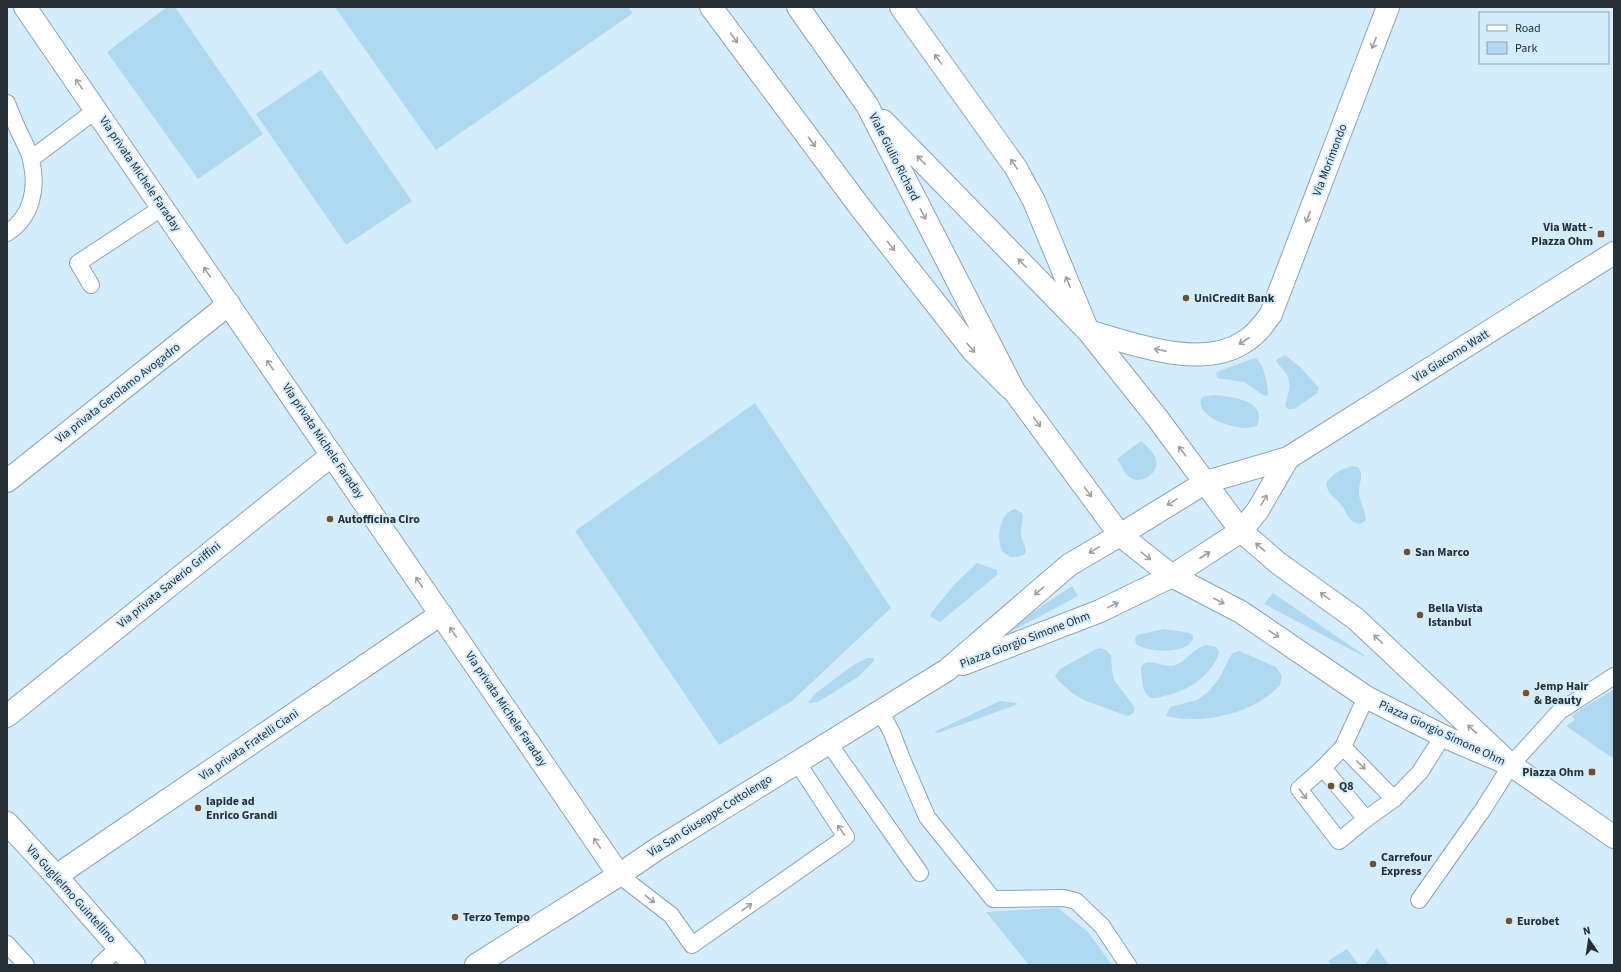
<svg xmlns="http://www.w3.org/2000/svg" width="1621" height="972" font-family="'Source Sans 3',sans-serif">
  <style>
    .green { fill: #afd8f2 }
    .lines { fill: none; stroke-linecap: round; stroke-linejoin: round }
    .lane-casing { stroke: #8da5b6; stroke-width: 18 }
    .street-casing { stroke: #8da5b6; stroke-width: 24 }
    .secondary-casing { stroke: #8da5b6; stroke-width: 24 }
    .lane { stroke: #fff; stroke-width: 16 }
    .street { stroke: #fff; stroke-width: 22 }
    .secondary { stroke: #fff; stroke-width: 22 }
    .oneway { stroke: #9da1a4 }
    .poi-dot { fill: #754f2c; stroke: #d3edfe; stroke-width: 1.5 }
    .labels { text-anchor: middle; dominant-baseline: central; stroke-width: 4; stroke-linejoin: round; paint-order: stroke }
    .street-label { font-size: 12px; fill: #252f35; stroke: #d3edfe }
    .poi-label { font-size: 12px; font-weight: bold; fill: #252f35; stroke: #d3edfe; text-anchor: start }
  </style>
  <rect width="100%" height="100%" fill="#d3edfe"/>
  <g class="green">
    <path d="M167 7H175L263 134 198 179 107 52Z"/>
    <path d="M335 7H628L633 13 436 150Z"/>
    <path d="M321 70 412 201 346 245 256 114Z"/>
    <path d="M1285 355 1300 367 1319 388 1317 393 1299 406 1294 409H1288L1285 406C1288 395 1293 382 1285 372 1282 367 1278 366 1276 360Z"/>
    <path d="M1255 358C1263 360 1269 388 1268 396L1263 395 1244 382 1217 378 1216 372Z"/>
    <path d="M1215 395C1232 397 1268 400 1257 426 1253 427 1249 428 1245 428 1231 427 1196 418 1201 398L1205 396Z"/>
    <path d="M755 403 891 608 792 701 719 745 575 531Z"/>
    <path d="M1141 441C1145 445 1153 451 1155 457 1162 472 1142 486 1129 477 1124 473 1121 464 1117 459Z"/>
    <path d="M1352 466 1358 467C1365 475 1358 484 1359 494 1360 503 1365 510 1366 519L1364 522 1359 524C1346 520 1349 515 1342 506 1336 497 1327 495 1326 483 1332 474 1342 469 1352 466Z"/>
    <path d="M1015 509 1022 513C1024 520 1021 525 1021 532 1020 545 1038 557 1010 557L1002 551C996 538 999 513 1015 509Z"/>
    <path d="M977 563 997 570V575L940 622 931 617V613L954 585Z"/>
    <path d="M1072 586 1078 596 997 639 996 637Z"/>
    <path d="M1273 593 1364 655 1365 657 1264 604Z"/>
    <path d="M1164 629 1190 633 1193 636C1193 655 1147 653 1136 644L1135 639 1137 635Z"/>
    <path d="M1207 645 1216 647 1219 651C1219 655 1217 658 1215 662 1203 681 1186 691 1164 696 1159 698 1151 700 1147 695 1142 690 1142 678 1141 671 1141 654 1163 667 1172 666 1187 663 1193 647 1207 645Z"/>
    <path d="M1101 648 1106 650 1111 655 1112 671 1114 680 1133 705C1136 711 1133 715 1127 716L1084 700 1072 693 1060 682 1055 676 1060 669 1096 649Z"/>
    <path d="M1239 651 1276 667 1282 676 1280 685C1254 714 1202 725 1166 716L1170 707 1197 700 1207 693 1219 679 1230 657 1233 653Z"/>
    <path d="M867 658H873L874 661 858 677 818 702 810 703 808 702 816 693 852 666Z"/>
    <path d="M1614 689V759L1566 726 1575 720 1572 715Z"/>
    <path d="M1000 701 1017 703 1016 705 938 733H935L936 731Z"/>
    <path d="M1058 908 1088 932 1112 965H1029L986 912Z"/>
    <path d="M1377 948 1389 965H1365Z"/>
    <path d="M1347 949 1359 965H1331L1328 961Z"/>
  </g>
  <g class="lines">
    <defs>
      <g id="lane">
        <path d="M7 103C12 116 17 128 23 140 26 147 30 153 31 160 38 188 32 217 7 233"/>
        <path d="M31 159 96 110"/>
        <path d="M91 285 78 263 163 207"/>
        <path d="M1366 697 1343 747 1394 799 1420 772 1443 736"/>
        <path d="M880 711 892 733 902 759 927 817 993 899 1064 898 1076 901 1102 926 1128 965"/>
        <path d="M828 742 920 873"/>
        <path d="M1343 747 1323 768 1366 819 1394 799"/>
        <path d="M1323 768 1299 789 1339 841 1366 819"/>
        <path d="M619 875 671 915 692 945 846 837 797 762"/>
        <path d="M1419 900 1484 808 1511 765 1560 711 1614 676"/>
        <path d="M7 944 26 965"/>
        <path d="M100 965 118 948"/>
      </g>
      <g id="street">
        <path d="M25 7 619 875"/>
        <path d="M711 7 860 207 973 351 1010 388"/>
        <path d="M901 7 1016 168 1034 201 1088 331C1133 344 1202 370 1244 342 1256 335 1264 324 1271 314L1388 7"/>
        <path d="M7 481 229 304"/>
        <path d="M1206 482 1288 458 1614 253"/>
        <path d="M1241 531 1258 510 1288 458"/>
        <path d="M963 664 1100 611 1172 576"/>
        <path d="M7 716 332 455"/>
        <path d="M7 823 56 876 134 965"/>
        <path d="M56 876 441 614"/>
        <path d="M476 965 619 875 657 849 947 670 1069 565 1120 535"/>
      </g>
      <g id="secondary">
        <path d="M798 7 867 105 1014 391 1120 535 1172 576 1241 612 1366 697 1443 736 1511 765"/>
        <path d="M883 121 1088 331 1158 419 1241 531 1278 563 1356 619 1511 765 1614 837"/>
        <path d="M1120 535 1206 482"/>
        <path d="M1172 576 1241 531"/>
      </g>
    </defs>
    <use href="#lane" class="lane-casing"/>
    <use href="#street" class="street-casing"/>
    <use href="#secondary" class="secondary-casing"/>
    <use href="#lane" class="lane"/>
    <use href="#street" class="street"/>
    <use href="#secondary" class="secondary"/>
  </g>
  <defs><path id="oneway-shaft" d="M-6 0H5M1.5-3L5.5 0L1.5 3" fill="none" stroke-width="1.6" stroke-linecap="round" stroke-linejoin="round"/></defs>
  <g class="oneway">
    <use href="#oneway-shaft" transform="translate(734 38) rotate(53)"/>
    <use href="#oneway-shaft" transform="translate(1374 43) rotate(111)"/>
    <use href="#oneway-shaft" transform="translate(938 59) rotate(-126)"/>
    <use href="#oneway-shaft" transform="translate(79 84) rotate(-124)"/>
    <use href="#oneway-shaft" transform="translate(812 142) rotate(53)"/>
    <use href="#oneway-shaft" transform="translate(921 160) rotate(-134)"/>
    <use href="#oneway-shaft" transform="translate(1014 164) rotate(-124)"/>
    <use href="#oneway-shaft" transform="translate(923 214) rotate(63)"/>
    <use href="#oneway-shaft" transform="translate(1308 217) rotate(111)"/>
    <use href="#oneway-shaft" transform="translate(891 246) rotate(52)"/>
    <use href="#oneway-shaft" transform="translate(1022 263) rotate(-134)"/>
    <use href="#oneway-shaft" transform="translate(207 272) rotate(-124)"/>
    <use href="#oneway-shaft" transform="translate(1068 282) rotate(-113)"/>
    <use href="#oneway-shaft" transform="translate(1244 341) rotate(147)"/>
    <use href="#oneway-shaft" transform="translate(971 348) rotate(50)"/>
    <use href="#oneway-shaft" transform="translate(1160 350) rotate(-169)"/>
    <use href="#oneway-shaft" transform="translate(270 365) rotate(-124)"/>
    <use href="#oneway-shaft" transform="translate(1037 422) rotate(54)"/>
    <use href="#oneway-shaft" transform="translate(1182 451) rotate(-127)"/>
    <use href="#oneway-shaft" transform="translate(1088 492) rotate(54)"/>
    <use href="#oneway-shaft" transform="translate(1264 500) rotate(-60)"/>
    <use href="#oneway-shaft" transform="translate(1172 502) rotate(148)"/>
    <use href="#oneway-shaft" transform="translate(1260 547) rotate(-139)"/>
    <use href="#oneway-shaft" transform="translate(1094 550) rotate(149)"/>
    <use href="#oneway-shaft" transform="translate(1205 555) rotate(-33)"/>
    <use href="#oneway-shaft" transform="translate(1146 556) rotate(39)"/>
    <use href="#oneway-shaft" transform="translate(419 582) rotate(-124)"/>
    <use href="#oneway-shaft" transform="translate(1039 591) rotate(139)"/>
    <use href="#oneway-shaft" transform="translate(1325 596) rotate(-144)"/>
    <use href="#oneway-shaft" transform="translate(1219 601) rotate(27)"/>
    <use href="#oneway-shaft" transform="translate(1113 605) rotate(-26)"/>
    <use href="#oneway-shaft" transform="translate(453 632) rotate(-124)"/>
    <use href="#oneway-shaft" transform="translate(1274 634) rotate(34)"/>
    <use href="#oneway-shaft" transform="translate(1378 639) rotate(-137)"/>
    <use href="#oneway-shaft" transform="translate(1472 729) rotate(-137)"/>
    <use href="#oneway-shaft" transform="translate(1361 765) rotate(45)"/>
    <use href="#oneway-shaft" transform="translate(1303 794) rotate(53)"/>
    <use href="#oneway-shaft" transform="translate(841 830) rotate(-125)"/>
    <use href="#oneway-shaft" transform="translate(597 843) rotate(-124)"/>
    <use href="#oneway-shaft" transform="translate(650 899) rotate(38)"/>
    <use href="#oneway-shaft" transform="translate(747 907) rotate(-35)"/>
  </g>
  <g class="poi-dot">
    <rect x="1597" y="230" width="8" height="8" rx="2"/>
    <circle cx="1186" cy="298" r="4"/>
    <circle cx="330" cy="519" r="4"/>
    <circle cx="1407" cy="552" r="4"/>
    <circle cx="1420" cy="615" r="4"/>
    <circle cx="1526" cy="693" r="4"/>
    <rect x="1588" y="768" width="8" height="8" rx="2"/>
    <circle cx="1331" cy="786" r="4"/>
    <circle cx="198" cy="808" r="4"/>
    <circle cx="1373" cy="864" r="4"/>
    <circle cx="455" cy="917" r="4"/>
    <circle cx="1509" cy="921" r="4"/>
  </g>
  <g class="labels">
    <g class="street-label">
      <text transform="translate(894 157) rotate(63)">Viale Giulio Richard</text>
      <text transform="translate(1330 160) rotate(-69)">Via Morimondo</text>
      <text transform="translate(140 174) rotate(56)">Via privata Michele Faraday</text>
      <text transform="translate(1451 356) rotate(-32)">Via Giacomo Watt</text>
      <text transform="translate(118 393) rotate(-38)">Via privata Gerolamo Avogadro</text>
      <text transform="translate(323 441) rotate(56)">Via privata Michele Faraday</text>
      <text transform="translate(169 585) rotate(-39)">Via privata Saverio Griffini</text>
      <text transform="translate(1025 640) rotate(-21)">Piazza Giorgio Simone Ohm</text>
      <text transform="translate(506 709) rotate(56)">Via privata Michele Faraday</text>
      <text transform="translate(1442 733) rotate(25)">Piazza Giorgio Simone Ohm</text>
      <text transform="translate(249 745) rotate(-34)">Via privata Fratelli Ciani</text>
      <text transform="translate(710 816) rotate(-32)">Via San Giuseppe Cottolengo</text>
      <text transform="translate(71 894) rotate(48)">Via Guglielmo Guintellino</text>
    </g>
    <g class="poi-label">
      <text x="1593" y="227" text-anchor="end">Via Watt -<tspan x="1593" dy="14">Piazza Ohm</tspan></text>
      <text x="1194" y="298">UniCredit Bank</text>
      <text x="338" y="519">Autofficina Ciro</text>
      <text x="1415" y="552">San Marco</text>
      <text x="1428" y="608">Bella Vista<tspan x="1428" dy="14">Istanbul</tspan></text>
      <text x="1534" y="686">Jemp Hair<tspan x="1534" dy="14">&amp; Beauty</tspan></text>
      <text x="1584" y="772" text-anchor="end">Piazza Ohm</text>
      <text x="1339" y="786">Q8</text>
      <text x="206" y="801">lapide ad<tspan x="206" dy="14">Enrico Grandi</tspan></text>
      <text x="1381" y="857">Carrefour<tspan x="1381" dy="14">Express</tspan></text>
      <text x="463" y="917">Terzo Tempo</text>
      <text x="1517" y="921">Eurobet</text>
    </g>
  </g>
  <rect width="1621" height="972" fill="none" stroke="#252f35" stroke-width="16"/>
  <rect x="1479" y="12" width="130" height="52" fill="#d3edfe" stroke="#8da1ae"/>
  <rect x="1487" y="25" width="20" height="6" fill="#ffffff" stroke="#8da1ae"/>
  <text x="1515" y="32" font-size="12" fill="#252f35">Road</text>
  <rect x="1487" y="42" width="20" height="12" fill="#afd8f2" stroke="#8da1ae"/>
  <text x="1515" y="52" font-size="12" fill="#252f35">Park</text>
  <g transform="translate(1589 940) rotate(347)" stroke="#d3edfe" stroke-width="3" paint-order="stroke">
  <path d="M0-3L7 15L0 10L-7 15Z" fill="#252f35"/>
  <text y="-6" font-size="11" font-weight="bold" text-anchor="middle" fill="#252f35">N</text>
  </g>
</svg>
